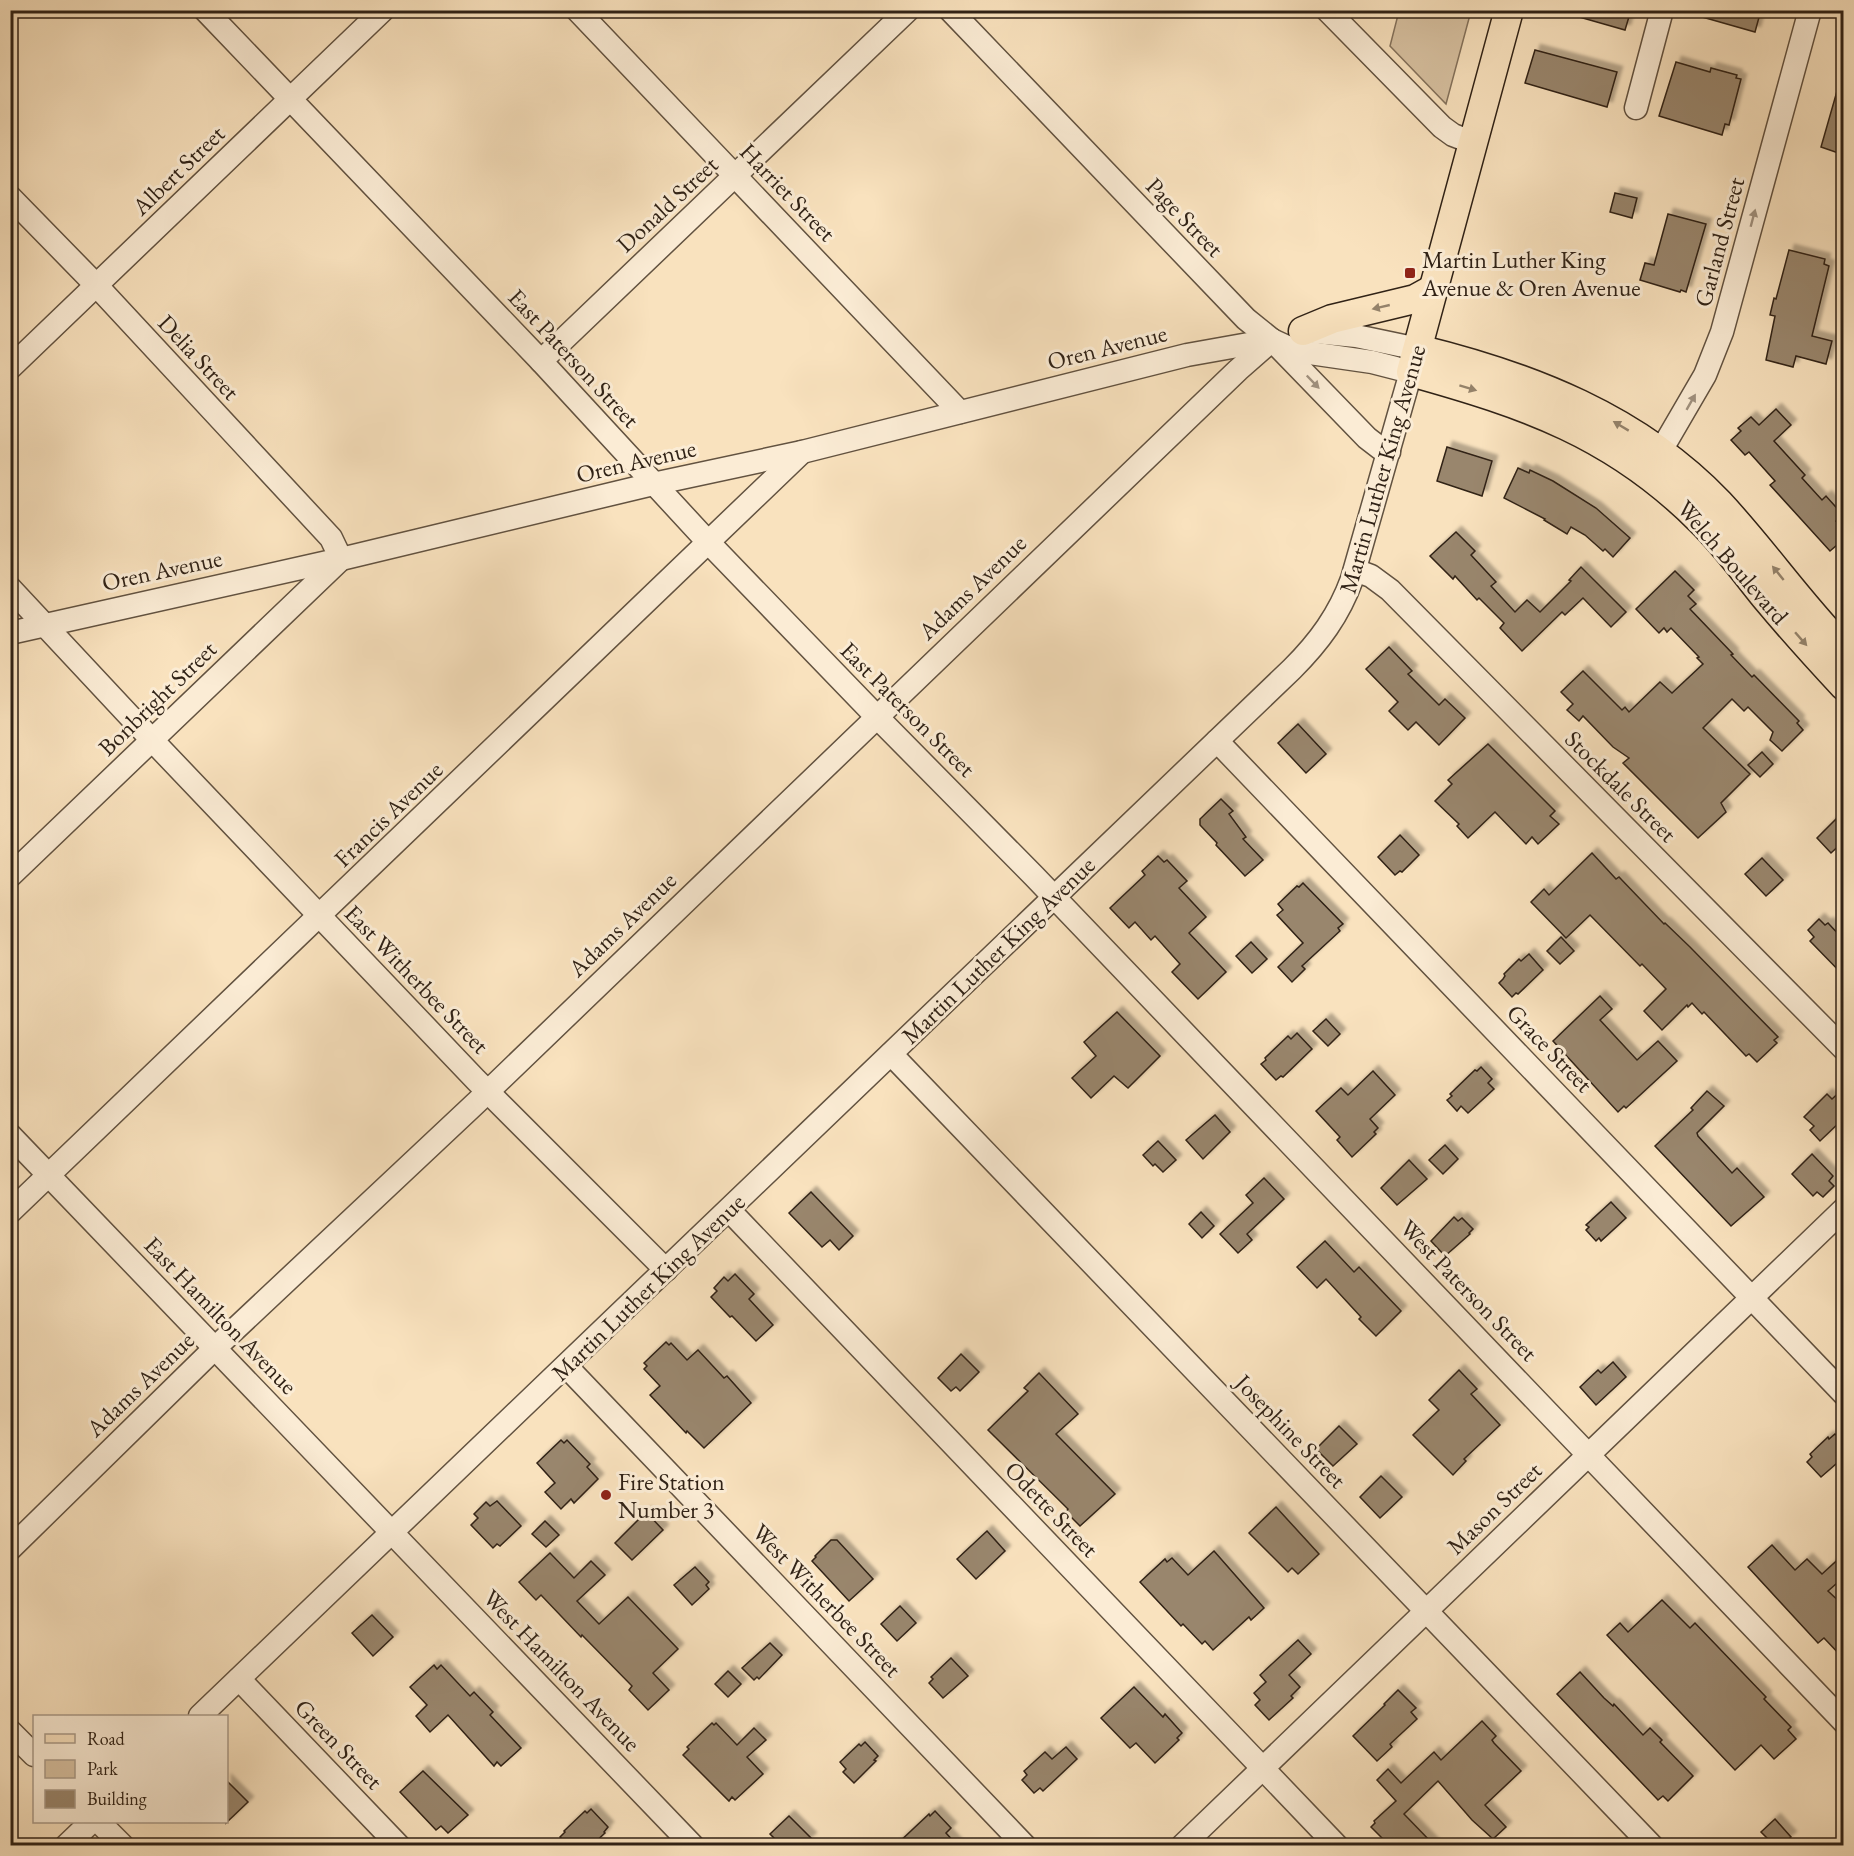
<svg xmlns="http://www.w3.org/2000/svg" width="1854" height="1856" font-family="'EB Garamond',serif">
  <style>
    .green { fill: #d7c1a1; stroke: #84725c; stroke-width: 1.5 }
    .building { fill: #99866d; stroke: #302216; stroke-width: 1.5; filter: url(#shadow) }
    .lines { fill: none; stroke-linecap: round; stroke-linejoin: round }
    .minor-casing { stroke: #625240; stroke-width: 25 }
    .major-casing { stroke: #302216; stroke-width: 31 }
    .minor { stroke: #fbecd5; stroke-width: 22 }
    .major { stroke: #f9e2be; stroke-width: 28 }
    .oneway { fill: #a0917f }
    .oneway2 { fill: #94826a }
    .poi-dot { fill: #8f2418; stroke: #fbecd5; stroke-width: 2 }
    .labels { text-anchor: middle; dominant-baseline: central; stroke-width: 6; stroke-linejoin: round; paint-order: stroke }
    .street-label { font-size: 24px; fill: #302216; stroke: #fbecd5 }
    .poi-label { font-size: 24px; fill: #302216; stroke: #fbecd5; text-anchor: start }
  </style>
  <defs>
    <filter id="shadow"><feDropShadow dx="5.5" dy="-5.5" stdDeviation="1.5" flood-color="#0004"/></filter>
  </defs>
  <rect width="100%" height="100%" fill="#f9e2be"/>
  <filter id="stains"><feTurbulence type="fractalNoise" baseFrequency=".00333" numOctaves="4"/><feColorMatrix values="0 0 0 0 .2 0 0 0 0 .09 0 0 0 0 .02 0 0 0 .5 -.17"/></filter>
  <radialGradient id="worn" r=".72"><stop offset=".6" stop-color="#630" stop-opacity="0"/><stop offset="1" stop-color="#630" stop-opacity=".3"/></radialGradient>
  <path class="green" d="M1399 11H1471L1446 104 1390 46Z"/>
  <g class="building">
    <path d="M1572 10H1631L1625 30 1572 15Z"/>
    <path d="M1696 10H1761L1755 32 1695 15Z"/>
    <path d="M1535 50 1617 72 1607 107 1525 83Z"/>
    <path d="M1676 62 1710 72 1711 68 1737 75 1736 78 1741 79 1729 125 1725 124 1722 135 1659 116Z"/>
    <path d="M1839 84 1844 85V155L1821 147Z"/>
    <path d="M1615 193 1637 198 1632 218 1610 212Z"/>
    <path d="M1668 214 1706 224 1686 292 1681 290 1680 292 1640 280 1645 263 1654 265Z"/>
    <path d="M1789 250 1825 259 1824 264 1829 266 1812 336 1832 341 1826 364 1796 356 1793 367 1766 360 1775 316 1770 315 1774 298 1776 299Z"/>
    <path d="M1776 409 1791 425 1774 441 1805 475 1802 478 1822 500 1826 496 1843 515 1836 521 1844 530V539L1830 551 1770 485 1775 481 1749 452 1745 455 1731 440 1741 431 1738 428 1751 417 1759 425Z"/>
    <path d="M1447 447 1492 461 1482 496 1437 481Z"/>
    <path d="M1518 468 1529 473 1530 470 1553 481 1596 508 1630 538 1613 557 1605 549 1603 551 1585 535 1571 527 1567 534 1544 520 1545 519 1504 498Z"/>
    <path d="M1456 532 1475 551 1471 555 1496 582 1491 586 1515 612 1527 600 1540 612 1571 581 1569 580 1581 567 1626 612 1611 627 1583 598 1565 615 1562 612 1522 651 1500 628 1504 623 1479 598 1477 600 1455 576 1453 579 1430 556Z"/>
    <path d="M1675 571 1694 590 1688 596 1696 604 1690 609 1733 654 1731 655 1752 677 1754 675 1799 721 1797 723 1803 730 1782 751 1770 740 1773 732 1748 707 1744 711 1732 699 1703 728 1750 774 1721 803 1726 812 1698 838 1623 763 1629 758 1613 747 1583 716 1579 721 1567 710 1573 704 1561 692 1583 671 1622 710 1625 707 1629 712 1660 682 1672 693 1703 664 1697 658 1699 657 1671 628 1667 632 1664 628 1659 633 1636 609Z"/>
    <path d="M1389 647 1412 671 1408 674 1439 705 1445 699 1465 718 1439 745 1416 722 1408 730 1389 711 1398 702 1366 669Z"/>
    <path d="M1298 724 1326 754 1306 773 1278 743Z"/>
    <path d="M1488 744 1555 811 1550 816 1559 824 1538 844 1532 837 1526 844 1495 812 1468 838 1457 826 1459 824 1435 801 1452 784 1448 780Z"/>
    <path d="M1762 752 1773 764 1760 777 1748 765Z"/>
    <path d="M1221 799 1233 811 1229 814 1246 837 1243 839 1263 860 1245 876 1216 845 1217 843 1200 825V819Z"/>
    <path d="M1844 811V841L1831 853 1817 838Z"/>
    <path d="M1400 835 1419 855 1402 872 1400 871 1395 875 1378 857Z"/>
    <path d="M1592 853 1616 879 1619 877 1664 924 1665 923 1690 947 1778 1037 1774 1040 1777 1043 1757 1062 1749 1054 1746 1056 1704 1012 1702 1014 1692 1003 1688 1007 1687 1005 1662 1030 1644 1011 1666 989 1642 964 1640 966 1590 915 1566 938 1531 902 1544 889 1549 895Z"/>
    <path d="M1158 856 1164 862 1167 860 1187 881 1179 888 1206 917 1189 933 1226 972 1198 999 1172 972 1180 964 1155 936 1151 940 1135 922 1129 928 1110 908 1145 875 1142 871Z"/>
    <path d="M1762 858 1783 880 1766 896 1745 874Z"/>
    <path d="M1303 883 1343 924 1338 928 1340 931 1302 966 1305 969 1292 982 1278 967 1303 943 1277 915 1283 910 1278 904 1297 886 1299 887Z"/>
    <path d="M1819 919 1825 925 1828 923 1842 938 1840 940 1844 944V976L1810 941 1814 937 1808 930Z"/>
    <path d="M1561 937 1574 951 1560 964 1547 951Z"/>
    <path d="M1251 942 1267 959 1252 973 1236 956Z"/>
    <path d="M1529 954 1543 970 1518 994 1516 993 1512 997 1499 983 1503 979 1505 976 1504 974 1519 959 1521 961Z"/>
    <path d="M1600 996 1612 1009 1600 1020 1637 1060 1658 1041 1677 1061 1626 1108 1624 1106 1618 1112 1553 1041Z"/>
    <path d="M1117 1012 1160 1056 1128 1088 1114 1076 1091 1098 1072 1078 1096 1056 1084 1042Z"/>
    <path d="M1326 1019 1340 1034 1328 1046 1313 1031Z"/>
    <path d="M1297 1033 1312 1049 1283 1077 1281 1076 1276 1080 1261 1064 1266 1060 1265 1058 1288 1036 1291 1039Z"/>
    <path d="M1481 1067 1492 1079 1488 1083 1494 1089 1468 1113 1461 1106 1457 1111 1447 1100 1452 1096 1450 1094 1475 1070 1477 1071Z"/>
    <path d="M1373 1071 1395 1095 1370 1119 1378 1128 1374 1132 1376 1134 1352 1157 1337 1140 1340 1137 1316 1111 1341 1088 1348 1095Z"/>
    <path d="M1844 1088V1118L1820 1141 1810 1130 1814 1126 1804 1117 1827 1094 1832 1099Z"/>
    <path d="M1707 1091 1724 1106 1697 1133 1698 1136 1732 1173 1737 1168 1764 1197 1731 1226 1655 1146 1693 1110 1691 1108Z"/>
    <path d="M1215 1115 1230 1132 1203 1159 1186 1140Z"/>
    <path d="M1158 1141 1176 1160 1163 1172 1155 1164 1153 1166 1143 1155Z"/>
    <path d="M1445 1145 1458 1159 1443 1174 1429 1160Z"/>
    <path d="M1812 1154 1833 1176 1829 1181 1834 1186 1823 1197 1817 1192 1813 1196 1792 1174Z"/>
    <path d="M1409 1160 1427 1179 1397 1205 1381 1188Z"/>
    <path d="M1264 1178 1284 1199 1247 1234 1252 1240 1238 1253 1220 1234 1253 1203 1246 1195Z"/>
    <path d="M811 1192 853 1236 839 1250 830 1240 822 1247 789 1213Z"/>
    <path d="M1611 1202 1626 1218 1601 1241 1599 1238 1596 1241 1586 1230 1589 1227 1586 1225Z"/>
    <path d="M1201 1212 1214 1226 1202 1238 1189 1224Z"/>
    <path d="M1454 1217 1458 1221 1462 1218 1473 1229 1469 1233 1470 1234 1445 1256 1431 1241Z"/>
    <path d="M1325 1241 1354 1272 1359 1267 1401 1311 1376 1336 1359 1319 1361 1317 1326 1279 1317 1288 1297 1267Z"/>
    <path d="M735 1274 754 1294 749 1299 773 1325 756 1341 732 1316 730 1317 711 1297 717 1291 714 1288 724 1277 728 1281Z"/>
    <path d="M666 1342 669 1345 671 1343 687 1360 698 1350 724 1378 727 1376 751 1403 704 1448 687 1431 686 1433 650 1395 660 1386 644 1369 647 1366 644 1363Z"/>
    <path d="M961 1354 979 1372 960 1391 956 1387 951 1391 938 1378Z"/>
    <path d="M1613 1362 1626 1377 1596 1405 1580 1387 1598 1370 1601 1373Z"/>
    <path d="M1459 1370 1477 1389 1471 1394 1500 1425 1464 1459 1466 1461 1453 1475 1413 1435 1439 1410 1429 1400Z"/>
    <path d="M1039 1373 1078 1414 1056 1434 1115 1494 1080 1526 1066 1512 1068 1509 988 1430 1028 1391 1024 1388Z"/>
    <path d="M1339 1426 1357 1444 1333 1466 1316 1449Z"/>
    <path d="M1835 1434 1844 1442V1457L1821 1477 1807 1462 1812 1457 1810 1454 1828 1437 1829 1439Z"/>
    <path d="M561 1440 564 1443 567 1440 590 1464 587 1467 598 1479 574 1503 571 1499 561 1509 545 1492 555 1483 537 1463Z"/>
    <path d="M1381 1476 1402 1497 1380 1518 1360 1497Z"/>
    <path d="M497 1501 521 1526 500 1546 497 1544 493 1548 471 1525 478 1518 474 1514 486 1502 490 1506Z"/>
    <path d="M1276 1507 1319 1554 1298 1574 1292 1568 1288 1572 1249 1533Z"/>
    <path d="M646 1512 663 1530 632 1560 615 1543Z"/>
    <path d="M545 1521 559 1535 546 1547 532 1534Z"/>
    <path d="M987 1531 1005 1551 976 1579 957 1559Z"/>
    <path d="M831 1540H837L873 1579 849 1601 812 1561 816 1557 815 1556Z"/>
    <path d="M1772 1545 1795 1570 1807 1559 1822 1574 1844 1554V1577L1828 1591 1844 1606V1659L1824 1638 1818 1643 1748 1567Z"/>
    <path d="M1214 1551 1264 1608 1251 1620 1249 1617 1213 1650 1205 1641 1202 1644 1183 1624 1181 1626 1140 1582 1165 1559 1167 1562 1172 1558 1188 1575Z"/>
    <path d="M550 1553 574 1578 591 1561 605 1575 577 1601 599 1624 628 1597 678 1649 653 1673 669 1690 648 1710 629 1690 632 1686 582 1635 581 1637 541 1595 536 1600 519 1582Z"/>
    <path d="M695 1567 709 1582 706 1585 709 1589 692 1605 674 1585Z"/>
    <path d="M1662 1600 1690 1628 1695 1623 1766 1697 1764 1699 1791 1727 1788 1730 1796 1739 1774 1759 1761 1745 1735 1770 1607 1635 1620 1623 1628 1632Z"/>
    <path d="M900 1606 916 1623 897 1641 881 1624Z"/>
    <path d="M372 1615 393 1637 373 1656 352 1633Z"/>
    <path d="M1298 1640 1311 1654 1289 1675 1300 1687 1291 1696 1293 1698 1269 1720 1255 1705 1260 1700 1254 1693 1266 1682 1260 1675Z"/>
    <path d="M770 1643 782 1655 759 1679 757 1677 754 1680 742 1668Z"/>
    <path d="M951 1658 968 1676 943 1698 929 1683 933 1679 931 1677Z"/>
    <path d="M434 1665 437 1669 441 1665 470 1696 474 1692 493 1712 490 1715 521 1748 501 1766 497 1762 494 1766 448 1715 430 1732 416 1716 427 1705 410 1687Z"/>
    <path d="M728 1671 741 1684 728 1697 715 1684Z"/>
    <path d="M1580 1672 1604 1698 1613 1706 1614 1704 1643 1735 1650 1728 1662 1740 1660 1742 1693 1776 1668 1801 1663 1796 1658 1800 1557 1694Z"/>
    <path d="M1134 1687 1163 1717 1165 1714 1182 1733 1177 1738 1179 1740 1155 1763 1136 1743 1130 1748 1101 1718Z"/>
    <path d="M1398 1690 1416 1708 1411 1712 1417 1719 1390 1744 1392 1747 1377 1761 1353 1736 1385 1705 1384 1704Z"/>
    <path d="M1482 1721 1496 1736 1492 1740 1494 1743 1521 1771 1485 1805 1506 1827 1493 1839 1472 1820 1438 1781 1404 1814 1434 1845H1389L1371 1827 1375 1823 1374 1821 1396 1801 1377 1780 1388 1769 1401 1783 1434 1752 1441 1760Z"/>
    <path d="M712 1723 714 1725 716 1723 737 1745 754 1728 766 1740 747 1757 763 1774 735 1800 732 1797 729 1801 683 1755 689 1749 687 1747Z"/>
    <path d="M865 1742 878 1756 874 1760 876 1761 854 1783 843 1772 846 1769 840 1762 859 1744 861 1746Z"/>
    <path d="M1066 1747 1077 1759 1043 1791 1040 1788 1034 1793 1022 1780 1027 1775 1024 1771 1045 1752 1052 1759Z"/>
    <path d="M423 1771 468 1815 448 1833 441 1826 436 1830 400 1792Z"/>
    <path d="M226 1780 248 1802 226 1823Z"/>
    <path d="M591 1809 608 1827 604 1832 605 1833 592 1845H568L560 1837 565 1832 564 1831 585 1811 587 1813Z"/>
    <path d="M935 1811 951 1828 946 1833 957 1845H896L929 1814 930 1816Z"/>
    <path d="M789 1816 811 1838 803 1845H781L770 1834Z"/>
    <path d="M1775 1819 1791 1837 1781 1845H1774L1761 1832Z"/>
  </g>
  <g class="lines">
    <defs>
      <g id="minor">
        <path d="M205 10 541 361 708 542 877 717 1034 876 1844 1722"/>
        <path d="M577 10 960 412"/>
        <path d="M950 10 1246 319 1272 340 1367 438 1380 448 1389 452"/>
        <path d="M1327 10 1442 127 1453 135 1474 143"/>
        <path d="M1636 108 1662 10"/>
        <path d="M10 197 97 286 331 538 341 559 10 876"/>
        <path d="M1305 331 1356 336 1418 349"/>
        <path d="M541 361 908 10"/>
        <path d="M10 368 383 10"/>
        <path d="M1652 466 1705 375 1722 332 1810 10"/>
        <path d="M1355 570 1371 576 1390 590 1844 1049"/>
        <path d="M10 588 152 740 476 1080 666 1270"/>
        <path d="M10 633 341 559 653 484 802 452 1187 355 1271 340"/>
        <path d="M1217 741 1844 1394"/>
        <path d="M891 1054 1652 1846"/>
        <path d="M10 1135 693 1846"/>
        <path d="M729 1210 1337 1846"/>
        <path d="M10 1212 802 452"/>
        <path d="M566 1366 1025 1846"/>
        <path d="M10 1549 215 1348 477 1102 1238 370 1272 340"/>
        <path d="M239 1679 399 1846"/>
        <path d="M200 1716 1292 669C1319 642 1339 615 1352 579L1411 372 1372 362 1296 351 1272 340"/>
        <path d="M10 1731 34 1755"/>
        <path d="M99 1822 123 1846"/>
        <path d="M66 1846 91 1822"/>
        <path d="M1182 1846 1844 1209"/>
      </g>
      <g id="major">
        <path d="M1509 10 1411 372C1526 404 1614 434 1700 520 1724 543 1744 571 1765 597 1790 627 1817 657 1844 686"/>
        <path d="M1303 331 1332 319 1415 299 1435 288"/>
        <path d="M1418 349C1529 376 1638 418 1719 503 1763 550 1799 603 1844 649"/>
      </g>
    </defs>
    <use href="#minor" class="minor-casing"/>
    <use href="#major" class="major-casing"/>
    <use href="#minor" class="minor"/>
    <use href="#major" class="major"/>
  </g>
  <defs><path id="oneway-solid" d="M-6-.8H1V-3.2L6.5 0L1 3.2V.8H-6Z" transform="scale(1.5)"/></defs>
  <g class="oneway">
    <use href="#oneway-solid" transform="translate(1753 218) rotate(-75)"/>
    <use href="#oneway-solid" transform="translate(1313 382) rotate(46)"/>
    <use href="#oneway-solid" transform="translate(1691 402) rotate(-60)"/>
  </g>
  <g class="oneway2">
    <use href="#oneway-solid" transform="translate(1381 307) rotate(167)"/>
    <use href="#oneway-solid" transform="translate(1468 388) rotate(17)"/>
    <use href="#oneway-solid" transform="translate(1621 426) rotate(-149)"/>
    <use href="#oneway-solid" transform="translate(1778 573) rotate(-129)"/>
    <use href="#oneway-solid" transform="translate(1801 639) rotate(49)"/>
  </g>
  <g class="poi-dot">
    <rect x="1404" y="267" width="12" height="12" rx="3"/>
    <circle cx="606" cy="1495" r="6"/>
  </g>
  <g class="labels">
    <g class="street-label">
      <text transform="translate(178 170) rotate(-44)">Albert Street</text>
      <text transform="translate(788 192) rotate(46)">Harriet Street</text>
      <text transform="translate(667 204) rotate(-43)">Donald Street</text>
      <text transform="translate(1185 217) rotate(46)">Page Street</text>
      <text transform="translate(1719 242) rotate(-75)">Garland Street</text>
      <text transform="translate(1107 347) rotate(-14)">Oren Avenue</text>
      <text transform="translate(199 357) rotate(47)">Delia Street</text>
      <text transform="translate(574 358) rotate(47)">East Paterson Street</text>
      <text transform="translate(636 461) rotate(-13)">Oren Avenue</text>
      <text transform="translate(1382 469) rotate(-74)">Martin Luther King Avenue</text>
      <text transform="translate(1733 562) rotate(49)">Welch Boulevard</text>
      <text transform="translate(162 570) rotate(-12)">Oren Avenue</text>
      <text transform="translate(972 587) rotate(-44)">Adams Avenue</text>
      <text transform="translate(157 698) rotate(-44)">Bonbright Street</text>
      <text transform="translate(908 709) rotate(45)">East Paterson Street</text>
      <text transform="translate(1621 786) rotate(45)">Stockdale Street</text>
      <text transform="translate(388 814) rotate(-44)">Francis Avenue</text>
      <text transform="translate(622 924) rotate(-44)">Adams Avenue</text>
      <text transform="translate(998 950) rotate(-44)">Martin Luther King Avenue</text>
      <text transform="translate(417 979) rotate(46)">East Witherbee Street</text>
      <text transform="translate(1550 1048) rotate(46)">Grace Street</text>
      <text transform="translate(648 1287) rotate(-44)">Martin Luther King Avenue</text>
      <text transform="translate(1469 1290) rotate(46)">West Paterson Street</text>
      <text transform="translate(221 1315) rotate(46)">East Hamilton Avenue</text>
      <text transform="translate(140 1384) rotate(-44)">Adams Avenue</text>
      <text transform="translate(1291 1431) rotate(46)">Josephine Street</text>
      <text transform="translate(1494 1508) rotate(-44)">Mason Street</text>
      <text transform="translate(1052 1509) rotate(46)">Odette Street</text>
      <text transform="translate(827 1600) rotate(46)">West Witherbee Street</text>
      <text transform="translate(562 1670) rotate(46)">West Hamilton Avenue</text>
      <text transform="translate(339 1744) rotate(46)">Green Street</text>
    </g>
    <g class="poi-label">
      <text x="1422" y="259">Martin Luther King<tspan x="1422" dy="28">Avenue &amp; Oren Avenue</tspan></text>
      <text x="618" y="1481">Fire Station<tspan x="618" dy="28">Number 3</tspan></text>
    </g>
  </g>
  <rect width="1854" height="1856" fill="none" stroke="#f9e2be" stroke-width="36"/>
  <rect x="12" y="12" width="1830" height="1832" fill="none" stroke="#302216" stroke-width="3"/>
  <rect x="18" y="18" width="1818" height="1820" fill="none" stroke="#302216" stroke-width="1.5"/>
  <rect x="33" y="1715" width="195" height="108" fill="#fbecd5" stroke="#aa9b89" stroke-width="1.5"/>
  <rect x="45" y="1734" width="30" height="9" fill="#f9e2be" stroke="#aa9b89" stroke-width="1.5"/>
  <text x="87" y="1745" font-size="18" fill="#302216">Road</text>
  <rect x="45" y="1760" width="30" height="18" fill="#d7c1a1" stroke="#aa9b89" stroke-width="1.5"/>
  <text x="87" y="1775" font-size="18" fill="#302216">Park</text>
  <rect x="45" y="1790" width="30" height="18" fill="#99866d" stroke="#aa9b89" stroke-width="1.5"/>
  <text x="87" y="1805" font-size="18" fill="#302216">Building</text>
  <rect width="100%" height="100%" filter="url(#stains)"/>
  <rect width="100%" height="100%" fill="url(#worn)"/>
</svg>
